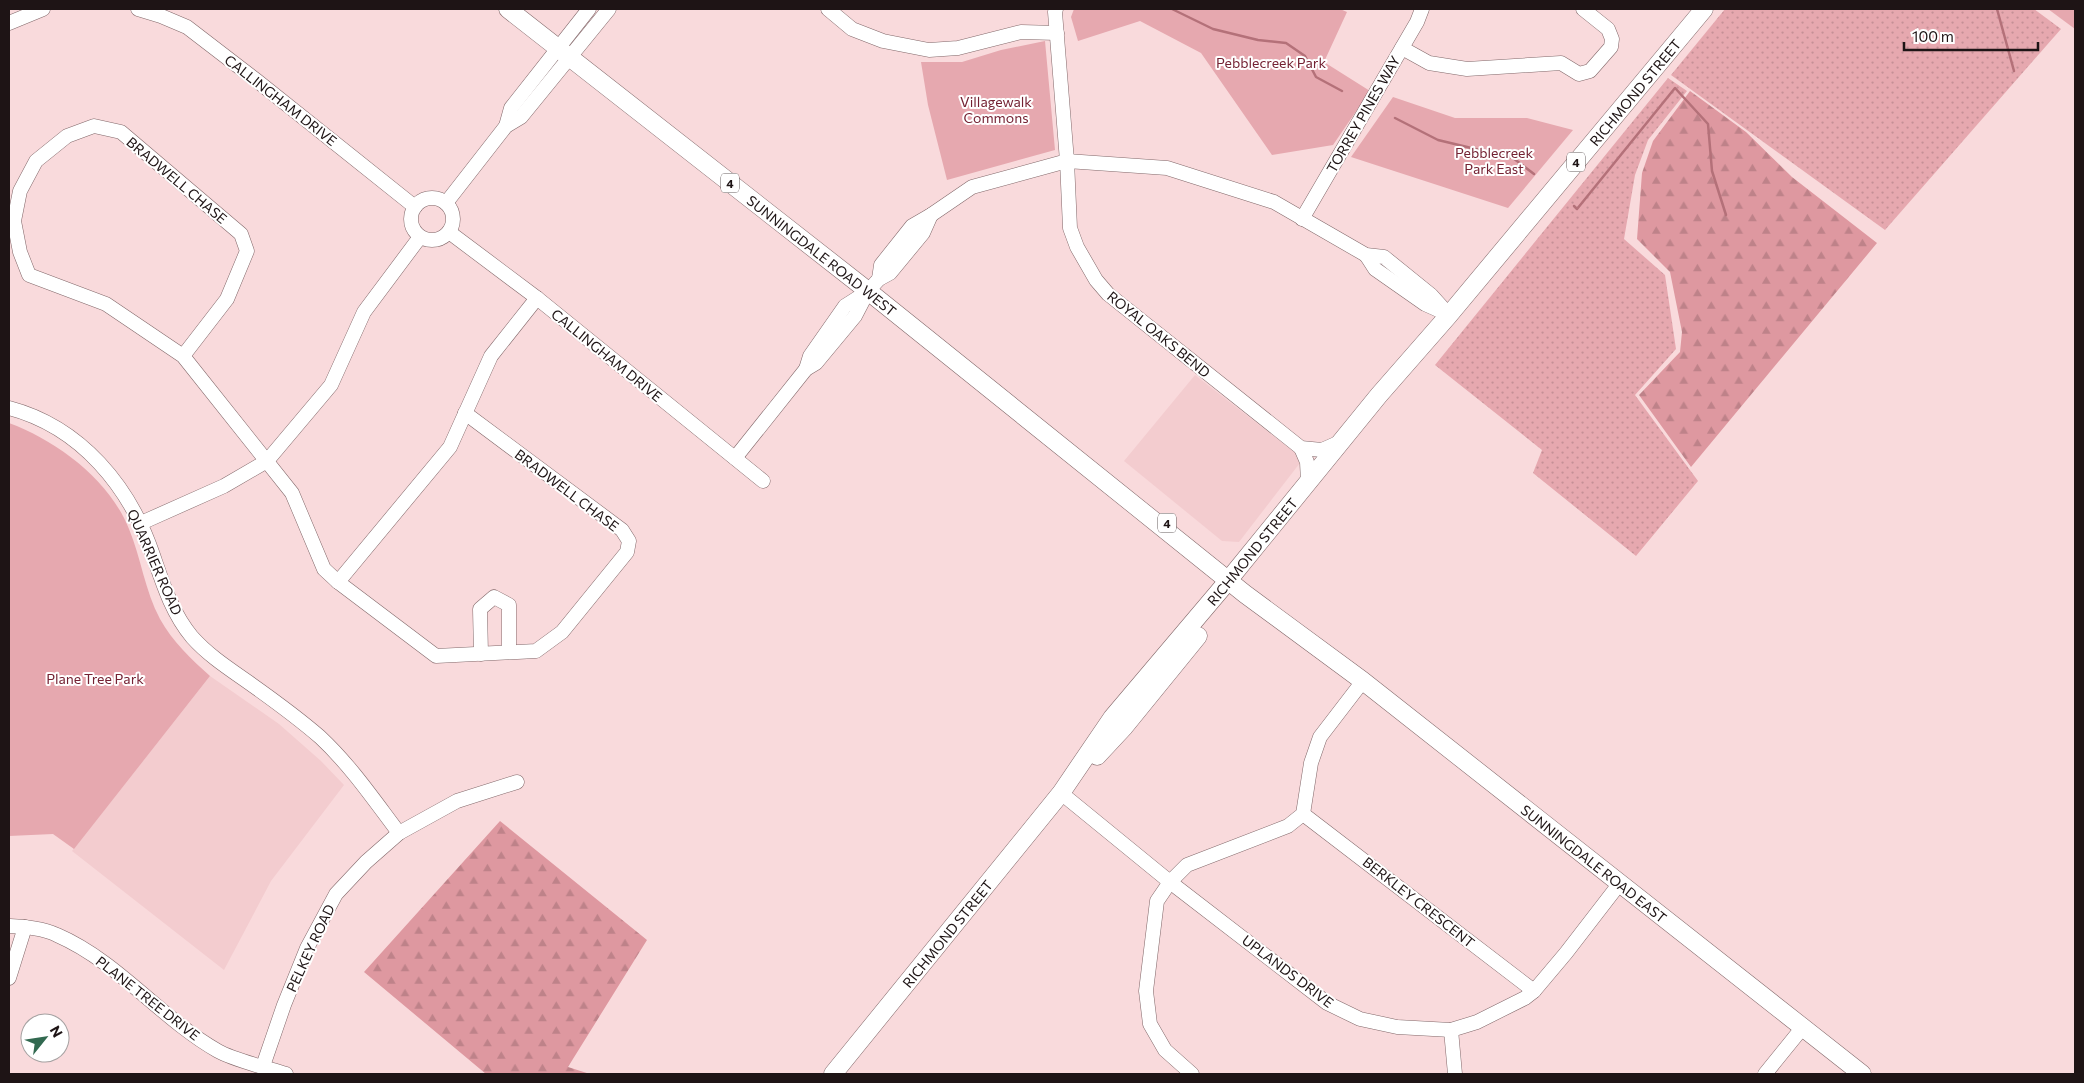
<svg xmlns="http://www.w3.org/2000/svg" width="2084" height="1083" font-family="Commissioner,sans-serif">
  <style>
    .built { fill: #f3cccf }
    .grass { fill: url(#grass-dots) }
    .forest { fill: url(#forest-firs) }
    .park { fill: #e6a8af }
    .lines { fill: none; stroke-linecap: round; stroke-linejoin: round }
    .stream { stroke: #b47179; stroke-width: 2.5 }
    .minor-casing { stroke: #82686a; stroke-width: 15 }
    .major-casing { stroke: #82686a; stroke-width: 19 }
    .minor { stroke: #fff; stroke-width: 14 }
    .major { stroke: #fff; stroke-width: 18 }
    .labels { text-anchor: middle; dominant-baseline: central; stroke-width: 4; stroke-linejoin: round; paint-order: stroke }
    .shield { fill: #fff; stroke: #625a5b; stroke-width: 1 }
    .shield-label { font-size: 12px; font-weight: bold; fill: #1e1415 }
    .park-label { font-size: 14px; fill: #742233; stroke: #fff }
    .street-label { font-size: 14px; fill: #1e1415; stroke: #fff }
  </style>
  <defs>
    <pattern id="grass-dots" width="8" height="8" patternUnits="userSpaceOnUse" patternTransform="scale(1.25)"><rect width="8" height="8" fill="#e6a8af"/><path d="M2 2h.1M6 6h.1" fill="none" stroke="#c59096" stroke-width="1.8" stroke-linecap="round"/></pattern>
    <pattern id="forest-firs" width="22" height="20" patternUnits="userSpaceOnUse" patternTransform="scale(1.25)"><rect width="22" height="20" fill="#de98a0"/><path d="M5 1l3.5 6h-7zM16 11l3.5 6h-7z" fill="#be8289"/></pattern>
  </defs>
  <rect width="100%" height="100%" fill="#f9dadc"/>
  <g class="built">
    <path d="M1195 375 1303 459 1239 542 1222 541 1124 461Z"/>
    <path d="M210 676 279 724 321 761 344 785 271 881 224 970 72 851Z"/>
  </g>
  <g class="grass">
    <path d="M1725 9H2034L2061 29 1885 230 1671 75Z"/>
    <path d="M1668 78 1687 91 1648 140 1635 175 1624 239 1665 275 1676 349 1635 395 1698 481 1636 556 1533 473 1542 450 1435 365Z"/>
  </g>
  <g class="forest">
    <path d="M1690 91 1746 132 1792 177 1877 243 1691 467 1639 395 1680 352 1682 332 1670 272 1637 239 1642 173 1653 141Z"/>
    <path d="M500 821 647 940 568 1067 590 1074H486L364 972Z"/>
  </g>
  <g class="park">
    <path d="M1074 9H1340L1347 12 1324 62 1370 91 1333 145 1272 155 1201 53 1140 21 1078 41 1071 17Z"/>
    <path d="M2048 9H2075V29Z"/>
    <path d="M1045 41 1055 150 947 180 928 105 921 62H962L1001 50Z"/>
    <path d="M1393 97 1455 118H1527L1573 130 1508 208 1351 157Z"/>
    <path d="M9 423C57 441 109 479 129 529 141 558 145 591 160 619 172 641 192 660 210 676L74 849 53 834 9 836Z"/>
  </g>
  <g class="lines">
    <g class="stream">
      <path d="M1172 9 1213 29 1258 40 1286 43 1305 56 1316 77 1342 91"/>
      <path d="M1997 9 2014 71"/>
      <path d="M1395 118 1438 140 1513 158 1534 174"/>
      <path d="M1574 206 1577 209 1675 88 1708 124 1712 171 1726 215"/>
    </g>
    <defs>
      <g id="minor">
        <path d="M138 9 161 16 187 27 256 80 415 207"/>
        <path d="M828 9 852 29 883 41 929 50 958 48 1021 32 1057 33"/>
        <path d="M1056 9 1055 12 1067 161 1070 228 1077 247 1096 280 1108 294 1301 448 1322 450 1340 442"/>
        <path d="M9 23 43 9"/>
        <path d="M1402 48 1429 63 1467 69 1561 63 1579 74 1590 71 1611 47 1612 39 1608 29 1583 9"/>
        <path d="M506 126 511 108 589 9"/>
        <circle cx="432" cy="219" r="21"/>
        <path d="M446 203 506 126 521 117 609 9"/>
        <path d="M1302 219 1417 22 1422 9"/>
        <path d="M449 232 537 298 763 481"/>
        <path d="M1366 255 1375 269 1425 304 1445 313"/>
        <path d="M879 279 881 265 912 226 931 215 972 187 1067 161 1167 168 1274 202 1366 255 1384 257 1431 295 1449 315"/>
        <path d="M183 356 227 299 247 251 241 234 121 132 94 126 67 136 36 161 20 191 14 221 20 252 29 275 106 304 183 356 292 493 324 569 338 582 436 656 536 651 562 632 627 552 629 541 622 530 465 413"/>
        <path d="M806 369 810 356 845 306 867 292"/>
        <path d="M9 408C81 427 130 487 153 555 163 584 172 613 192 637 208 655 228 668 248 682 272 699 297 717 320 737 351 766 374 800 399 833"/>
        <path d="M1301 448 1307 462 1308 482"/>
        <path d="M735 458 806 369 816 363 855 316 868 291 879 279 890 273 923 233 931 215"/>
        <path d="M141 523 224 486 267 461 331 385 364 312 420 237"/>
        <path d="M338 582 450 447 491 356 537 298"/>
        <path d="M481 654 480 609 494 597 509 605V651"/>
        <path d="M1061 793 1170 882 1327 1003 1360 1019 1397 1027 1451 1030 1477 1022 1525 998 1534 991 1566 953 1620 883"/>
        <path d="M1303 814 1534 991"/>
        <path d="M9 926C25 927 43 928 57 935 119 962 160 1018 218 1051 234 1060 267 1068 286 1074"/>
        <path d="M9 978 25 927"/>
        <path d="M1451 1030 1455 1074"/>
        <path d="M263 1066 284 1005 307 948 336 894 366 862 399 833 457 801 517 782"/>
        <path d="M1192 1074 1165 1050 1150 1024 1146 991 1157 901 1170 882 1187 865 1288 826 1303 814 1311 763 1320 737 1363 681"/>
        <path d="M1765 1074 1803 1027"/>
      </g>
      <g id="major">
        <path id="s1" d="M508 9 868 291 1245 594 1363 681 1862 1074"/>
        <path d="M1097 756 1124 727 1198 636"/>
        <path id="s2" d="M833 1074 1061 793 1112 718 1222 588 1379 395 1449 315 1704 9"/>
      </g>
    </defs>
    <use href="#minor" class="minor-casing"/>
    <use href="#major" class="major-casing"/>
    <use href="#minor" class="minor"/>
    <use href="#major" class="major"/>
  </g>
  <g class="labels">
    <g class="shield">
      <rect x="1567" y="152.5" width="18" height="19" rx="4"/>
      <rect x="721" y="173.5" width="18" height="19" rx="4"/>
      <rect x="1158" y="513.5" width="18" height="19" rx="4"/>
    </g>
    <g class="shield-label">
      <text x="1576" y="162">4</text>
      <text x="730" y="183">4</text>
      <text x="1167" y="523">4</text>
    </g>
    <g class="park-label">
      <text x="1271" y="62">Pebblecreek Park</text>
      <text x="996" y="101">Villagewalk<tspan x="996" dy="16">Commons</tspan></text>
      <text x="1494" y="152">Pebblecreek<tspan x="1494" dy="16">Park East</tspan></text>
      <text x="95" y="678">Plane Tree Park</text>
    </g>
    <g class="street-label">
      <text stroke="none"><textPath href="#s2" startOffset="1268">RICHMOND STREET</textPath></text>
      <text transform="translate(281 100) rotate(38)">CALLINGHAM DRIVE</text>
      <text transform="translate(1363 114) rotate(-60)">TORREY PINES WAY</text>
      <text transform="translate(177 180) rotate(40)">BRADWELL CHASE</text>
      <text stroke="none"><textPath href="#s1" startOffset="399">SUNNINGDALE ROAD WEST</textPath></text>
      <text transform="translate(1159 334) rotate(39)">ROYAL OAKS BEND</text>
      <text transform="translate(607 355) rotate(39)">CALLINGHAM DRIVE</text>
      <text transform="translate(567 490) rotate(37)">BRADWELL CHASE</text>
      <text stroke="none"><textPath href="#s2" startOffset="670">RICHMOND STREET</textPath></text>
      <text transform="translate(155 562) rotate(66)">QUARRIER ROAD</text>
      <text stroke="none"><textPath href="#s1" startOffset="1382">SUNNINGDALE ROAD EAST</textPath></text>
      <text transform="translate(1419 902) rotate(38)">BERKLEY CRESCENT</text>
      <text stroke="none"><textPath href="#s2" startOffset="181">RICHMOND STREET</textPath></text>
      <text transform="translate(310 948) rotate(-65)">PELKEY ROAD</text>
      <text transform="translate(1288 971) rotate(37)">UPLANDS DRIVE</text>
      <text transform="translate(148 998) rotate(38)">PLANE TREE DRIVE</text>
    </g>
  </g>
  <rect width="2084" height="1083" fill="none" stroke="#1e1415" stroke-width="20"/>
  <g transform="translate(45 1038) rotate(60)"><circle r="24" fill="#ffffff" stroke="#a5a1a1"/>
  <path d="M0-4L9 19L0 12L-9 19Z" fill="#326950"/>
  <text y="-8" font-size="14" font-weight="bold" text-anchor="middle" fill="#1e1415">N</text>
  </g>
  <path d="M1904 42v8h134v-8" fill="none" stroke="#1e1415" stroke-width="2.5"/>
  <text x="1912" y="42" font-size="15" fill="#1e1415" stroke="#ffffff" stroke-width="4" paint-order="stroke">100 m</text>
</svg>
